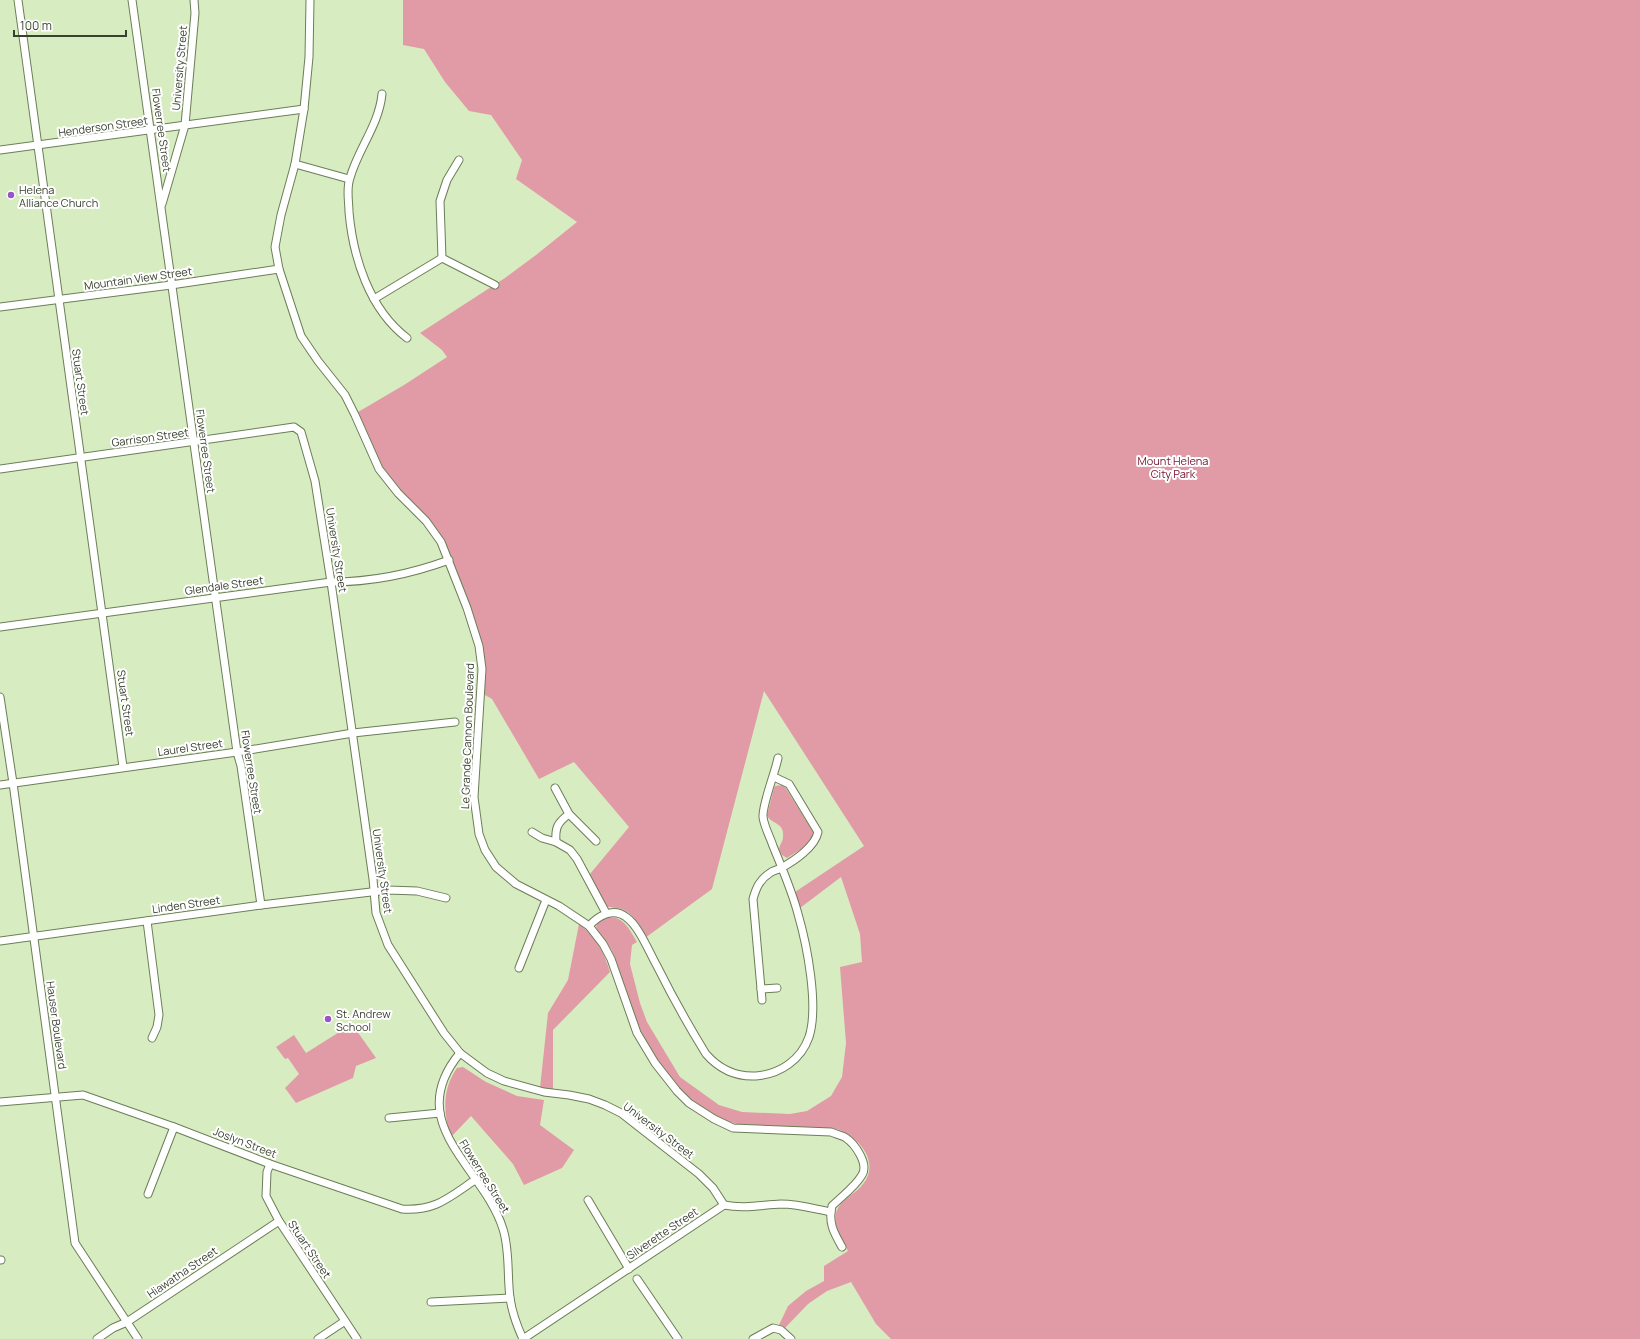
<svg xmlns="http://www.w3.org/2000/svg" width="1640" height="1339" font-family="Manrope,sans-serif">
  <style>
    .green { fill: #e19ba7 }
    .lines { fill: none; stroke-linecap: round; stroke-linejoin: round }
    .street-casing { stroke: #6b7e57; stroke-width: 9 }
    .street { stroke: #fff; stroke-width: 7 }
    .poi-dot { fill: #9854c9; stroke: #fff; stroke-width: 1.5 }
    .labels { text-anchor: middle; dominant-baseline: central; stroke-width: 4; stroke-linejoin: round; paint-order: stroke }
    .street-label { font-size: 11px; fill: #38402f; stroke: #fff }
    .poi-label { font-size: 11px; fill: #38402f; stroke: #fff; text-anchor: start }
    .park-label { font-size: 11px; fill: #741332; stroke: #fff }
  </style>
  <rect width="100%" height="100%" fill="#d8ecc1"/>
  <g class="green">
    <path d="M403 0H1640V1339H891L876 1324 851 1282 827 1291 808 1304 785 1328 779 1325 788 1306 806 1291 824 1281V1266L848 1251C842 1240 833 1226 836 1213 840 1199 855 1195 863 1184 881 1162 858 1136 837 1129L737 1124C683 1110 650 1057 631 1008 624 990 620 970 613 953 609 943 600 937 596 927L599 920C621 912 627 925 637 942L632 945 630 964 640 1003 647 1022 680 1077 719 1105 742 1112 790 1114 807 1111 831 1096 842 1077 846 1043 840 967 862 962 860 934 841 877 800 908 795 892 864 846 764 691 712 889 645 938C640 928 635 915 624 910 618 907 611 908 604 906L590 874 629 827 574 762 539 779 492 699 485 695V670L481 641 450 553 438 535 397 488 382 470 358 412 404 385 447 357 442 350 420 333 505 278 536 255 577 222 516 179 522 160 491 115 469 111 445 82 424 49 403 45Z"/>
    <path d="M783 785 785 787 814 833 812 842 787 858 782 855 779 850C779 845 783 842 783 837 785 822 770 824 767 815L774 788 775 786Z"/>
    <path d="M579 924C596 936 604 952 610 972L553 1030V1090L540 1088 548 1013 568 980Z"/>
    <path d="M352 1024 376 1058 356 1066 353 1078 296 1103 285 1088 299 1074 288 1058 285 1059 276 1047 294 1035 306 1053Z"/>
    <path d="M463 1067 486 1082 517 1096 544 1100 540 1125 574 1150 562 1168 524 1185 513 1164 471 1116 451 1137C443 1114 442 1089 457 1068Z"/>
  </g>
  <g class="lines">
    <defs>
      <g id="street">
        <path d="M18 0 123 767"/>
        <path d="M132 0 237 752 241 766 261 905"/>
        <path d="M310 0 309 57 304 109 295 164 281 215 275 247 279 269 301 336 318 361 345 395 355 415 379 469 398 493 426 521 441 542 467 608 479 646 482 669 474 797 479 834 485 850 496 867 516 884 559 906 589 926 603 944 611 959 637 1033 655 1063 677 1091 689 1103 714 1119 733 1128 831 1132C835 1134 842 1135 846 1138 855 1144 869 1164 862 1175 855 1187 842 1196 832 1206 828 1223 834 1233 842 1247"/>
        <path d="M382 94C379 125 358 149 350 178 346 189 349 201 349 212 353 257 369 309 407 338"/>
        <path d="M0 150 304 109"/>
        <path d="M459 160 447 180 440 201 442 258 495 285"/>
        <path d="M295 164 349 179"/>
        <path d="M162 204 185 125 195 13 194 0"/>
        <path d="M374 299 442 258"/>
        <path d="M0 307 171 285 279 269"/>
        <path d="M0 469 294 427 301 432 315 481 331 582 373 879 376 913 388 945 444 1033 460 1053 487 1073 504 1081 544 1092 569 1095 589 1099 605 1105 621 1113 699 1174 713 1188 724 1205"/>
        <path d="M0 627 331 582C372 582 411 574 449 560"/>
        <path d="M0 697 13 783 75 1243 138 1339"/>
        <path d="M0 785 237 752 353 733 455 722"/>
        <path d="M555 788 569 814 596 841"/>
        <path d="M569 814C557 823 555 828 556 842L570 850 577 859 606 913"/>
        <path d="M532 832 542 838 556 842"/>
        <path d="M147 921 159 1015 157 1027 152 1038"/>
        <path d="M589 926C598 916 613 907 626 917 639 926 649 952 657 966 672 996 688 1025 706 1054 720 1070 736 1077 756 1076 780 1074 801 1060 809 1037 819 1006 807 945 798 914 792 891 782 868 773 846 770 837 764 826 763 817 762 805 775 773 778 758"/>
        <path d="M0 941 261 905 388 890 417 891 446 898"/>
        <path d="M519 968 546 900"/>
        <path d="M761 989 777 988"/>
        <path d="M762 1000 753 899C756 888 760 879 770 873 773 870 778 870 781 868 794 861 815 847 818 832L789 784 774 777"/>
        <path d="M460 1053C401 1124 484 1167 503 1229 510 1251 507 1275 510 1298 512 1312 517 1326 523 1339"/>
        <path d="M0 1102 83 1095 174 1127 270 1164 402 1209C436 1211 448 1198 475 1180"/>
        <path d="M389 1118 440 1113"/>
        <path d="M270 1164 267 1172 266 1196 279 1221 357 1339"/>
        <path d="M148 1194 174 1127"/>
        <path d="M588 1200 629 1269"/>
        <path d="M0 1260H1"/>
        <path d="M637 1279 678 1339"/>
        <path d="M431 1302 510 1298"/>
        <path d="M97 1339 113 1328 127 1322 279 1221"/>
        <path d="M318 1339 345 1321"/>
        <path d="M523 1339 724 1205C744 1209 761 1205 781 1204 798 1204 815 1209 831 1212"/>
        <path d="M753 1339 773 1328 781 1330 791 1339"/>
      </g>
    </defs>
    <use href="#street" class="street-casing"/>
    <use href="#street" class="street"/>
  </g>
  <g class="poi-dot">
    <circle cx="11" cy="195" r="4"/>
    <circle cx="328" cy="1019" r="4"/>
  </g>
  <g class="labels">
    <g class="street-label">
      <text transform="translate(179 68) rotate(-85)">University Street</text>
      <text transform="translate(103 126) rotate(-8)">Henderson Street</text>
      <text transform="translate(162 130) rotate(82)">Flowerree Street</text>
      <text transform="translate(138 278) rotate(-8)">Mountain View Street</text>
      <text transform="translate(81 382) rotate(82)">Stuart Street</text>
      <text transform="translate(150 437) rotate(-8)">Garrison Street</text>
      <text transform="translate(206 451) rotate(82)">Flowerree Street</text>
      <text transform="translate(337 550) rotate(81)">University Street</text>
      <text transform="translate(224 585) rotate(-8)">Glendale Street</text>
      <text transform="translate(126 703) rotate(82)">Stuart Street</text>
      <text transform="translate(467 736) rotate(-88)">Le Grande Cannon Boulevard</text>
      <text transform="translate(190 747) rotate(-8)">Laurel Street</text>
      <text transform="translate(252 772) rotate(81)">Flowerree Street</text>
      <text transform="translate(383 871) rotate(82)">University Street</text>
      <text transform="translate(186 904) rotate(-8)">Linden Street</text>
      <text transform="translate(57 1025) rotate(82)">Hauser Boulevard</text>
      <text transform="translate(659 1130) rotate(37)">University Street</text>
      <text transform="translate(245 1142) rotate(21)">Joslyn Street</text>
      <text transform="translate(485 1176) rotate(58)">Flowerree Street</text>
      <text transform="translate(662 1233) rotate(-34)">Silverette Street</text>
      <text transform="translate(310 1249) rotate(56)">Stuart Street</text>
      <text transform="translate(182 1272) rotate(-34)">Hiawatha Street</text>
    </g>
    <g class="poi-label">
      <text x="19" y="189">Helena<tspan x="19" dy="13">Alliance Church</tspan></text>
      <text x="336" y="1013">St. Andrew<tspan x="336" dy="13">School</tspan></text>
    </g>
    <g class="park-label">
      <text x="1173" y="460">Mount Helena<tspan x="1173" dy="13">City Park</tspan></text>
    </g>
  </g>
  <path d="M14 30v6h112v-6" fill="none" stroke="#38402f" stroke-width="2"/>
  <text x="20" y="30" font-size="12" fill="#38402f" stroke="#ffffff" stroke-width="3" paint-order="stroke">100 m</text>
</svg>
